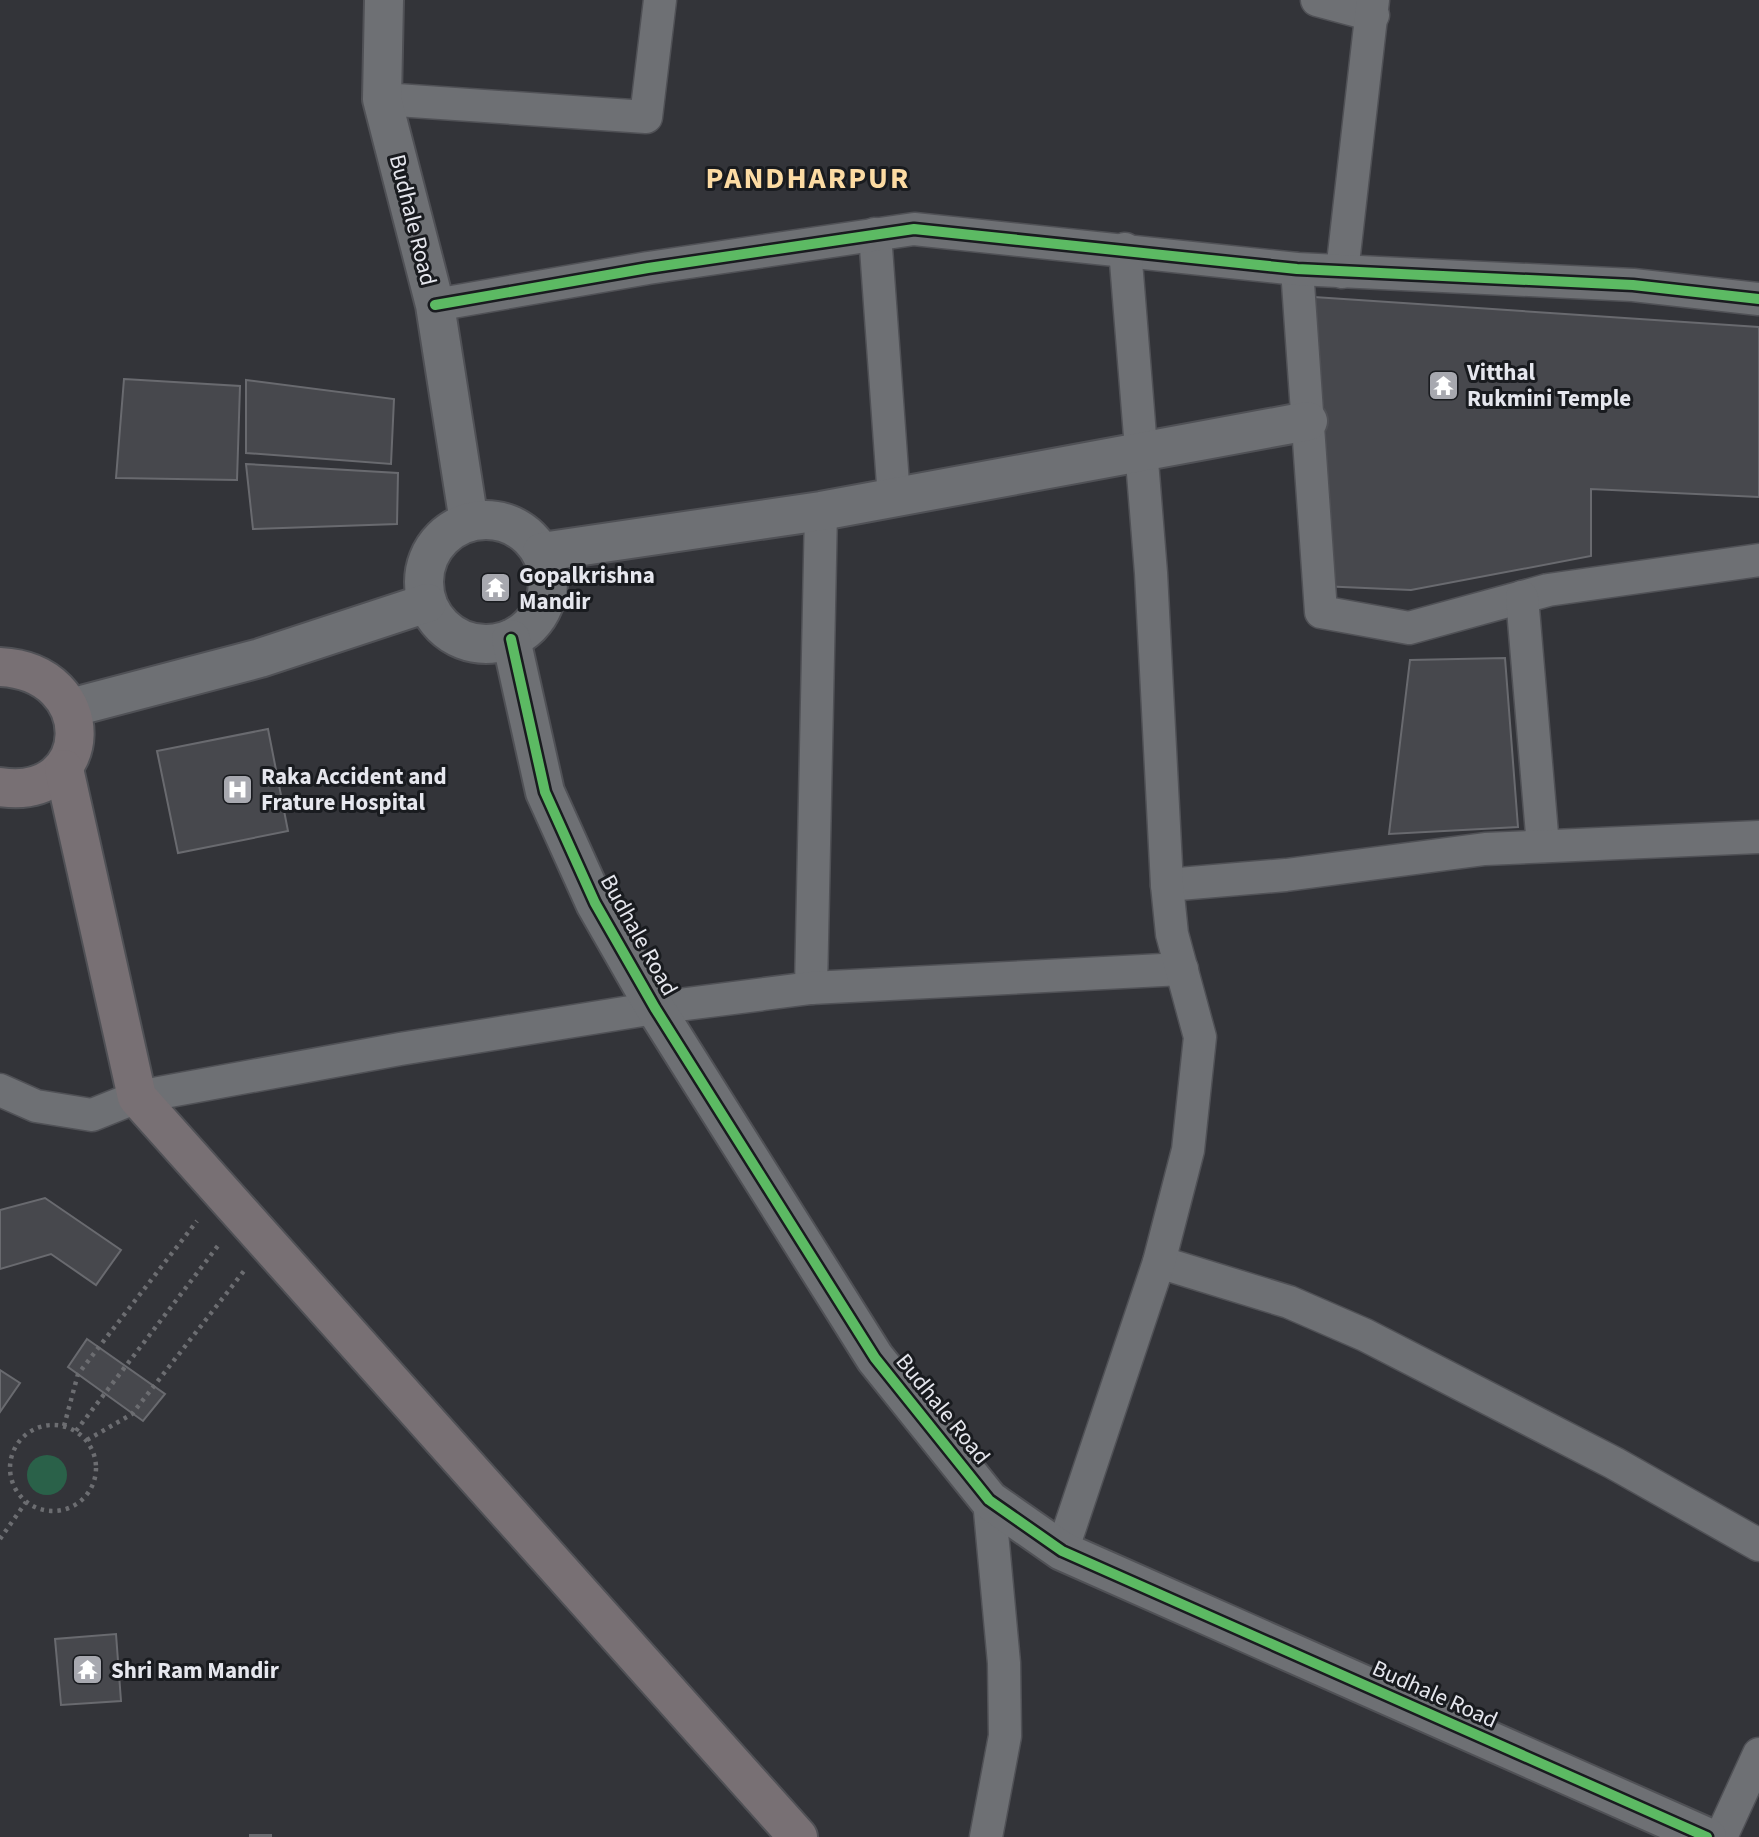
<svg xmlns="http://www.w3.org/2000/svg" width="1759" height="1837" font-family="'Source Sans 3',sans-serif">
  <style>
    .green { fill: #2a6149 }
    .building { fill: #47484d; stroke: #696a6f; stroke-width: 2 }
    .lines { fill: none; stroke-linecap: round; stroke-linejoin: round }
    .street-casing { stroke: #505156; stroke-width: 35 }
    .secondary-casing { stroke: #505156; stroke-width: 42 }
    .highway-casing { stroke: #505156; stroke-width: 42 }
    .path { stroke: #6c6d71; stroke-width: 4.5; stroke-dasharray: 3.5 5; stroke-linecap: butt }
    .street { stroke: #6e7074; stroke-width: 32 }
    .secondary { stroke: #6e7074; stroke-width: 38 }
    .highway { stroke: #787074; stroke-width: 38 }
    .cycleway-casing { stroke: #191b1f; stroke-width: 15 }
    .cycleway { stroke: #5cba63; stroke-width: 10 }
    .labels { text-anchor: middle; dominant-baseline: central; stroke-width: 6; stroke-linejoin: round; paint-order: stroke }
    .street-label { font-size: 23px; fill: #e6e7ee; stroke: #191b1f }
    .poi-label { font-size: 23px; font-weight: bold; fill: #e6e7ee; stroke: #191b1f; text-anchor: start }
    .district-label { font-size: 30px; font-weight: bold; letter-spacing: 2px; fill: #fcdba3; stroke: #191b1f }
  </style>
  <rect width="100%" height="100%" fill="#333439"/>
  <circle class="green" cx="47" cy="1475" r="20"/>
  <g class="building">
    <path d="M1299 296 1759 327V497L1591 489V556L1411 590 1320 586Z"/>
    <path d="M124 379 240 386 237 480 116 478Z"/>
    <path d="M246 380 394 399 391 464 246 453Z"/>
    <path d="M246 464 398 473 397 524 253 529Z"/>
    <path d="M1505 658 1518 827 1389 834 1410 660Z"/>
    <path d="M268 729 288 831 178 853 157 751Z"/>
    <path d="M45 1198 121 1250 96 1285 51 1254 0 1269V1210Z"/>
    <path d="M87 1339 165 1394 143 1421 68 1367Z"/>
    <path d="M0 1370 20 1383 0 1412Z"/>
    <path d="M116 1634 121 1701 61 1705 55 1639Z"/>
    <rect x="250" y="1835" width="21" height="2"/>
  </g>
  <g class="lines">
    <defs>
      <g id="street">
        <path d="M1317 0 1373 15"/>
        <path d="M382 99 646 117 660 0"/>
        <path d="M875 234 894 498"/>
        <path d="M1297 269 1321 612 1409 628 1548 590 1759 560"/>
        <path d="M1342 272 1373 0"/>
        <path d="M435 305 648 268 914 229 1297 269 1633 285 1759 299"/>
        <path d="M1522 597 1543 846"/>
        <path d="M1167 885 1286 875 1485 849 1759 837"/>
        <path d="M811 988 821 511"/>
        <path d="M0 1090 36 1106 92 1115 137 1097 400 1049 655 1008 764 994 811 988 1182 969"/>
        <path d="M1159 1262 1289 1302 1365 1335 1614 1463 1759 1545"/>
        <path d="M1062 1551 1159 1262 1188 1150 1200 1037 1172 934 1167 885 1151 573 1125 249"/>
        <path d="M986 1837 1005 1736 1004 1663 989 1500"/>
        <path d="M1721 1837 1759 1754"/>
      </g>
      <g id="secondary">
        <path d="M384 0 382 99 435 305 469 522"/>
        <circle cx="486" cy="582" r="62"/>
        <path d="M542 552 821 511 1308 421"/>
        <path d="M511 639 545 792 595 903 655 1008 875 1358 989 1500 1062 1551 1707 1837"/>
        <path d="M70 708 260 658 427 603"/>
      </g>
      <g id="highway">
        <path d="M0 667C102 672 97 802 0 787"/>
        <path d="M64 769 137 1097 798 1837"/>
      </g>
    </defs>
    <use href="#street" class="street-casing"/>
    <use href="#secondary" class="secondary-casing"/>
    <use href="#highway" class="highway-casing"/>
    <g class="path">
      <circle cx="53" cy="1468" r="43"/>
      <path d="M64 1426 78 1374 197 1221"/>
      <path d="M76 1431 220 1243"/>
      <path d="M87 1440 132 1414 244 1271"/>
      <path d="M0 1539 26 1502"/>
    </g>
    <use href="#street" class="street"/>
    <use href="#secondary" class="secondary"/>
    <use href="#highway" class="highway"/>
    <defs>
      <g id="cycleway">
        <path d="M435 305 648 268 914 229 1297 269 1633 285 1759 299"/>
        <path d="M511 639 545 792 595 903 655 1008 875 1358 989 1500 1062 1551 1707 1837"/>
      </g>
    </defs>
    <use href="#cycleway" class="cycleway-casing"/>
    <use href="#cycleway" class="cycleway"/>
  </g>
  <defs>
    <symbol id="temple-square" viewBox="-11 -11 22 22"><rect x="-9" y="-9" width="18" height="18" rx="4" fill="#a7a8af" stroke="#191b1f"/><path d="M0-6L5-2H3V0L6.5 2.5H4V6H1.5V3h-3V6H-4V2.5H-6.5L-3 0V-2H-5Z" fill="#fff"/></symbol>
    <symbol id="hospital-square" viewBox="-11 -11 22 22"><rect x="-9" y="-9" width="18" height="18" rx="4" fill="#a7a8af" stroke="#191b1f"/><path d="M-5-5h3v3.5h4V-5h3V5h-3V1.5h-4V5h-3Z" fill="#fff"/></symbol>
  </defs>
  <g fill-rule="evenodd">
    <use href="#temple-square" x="1426" y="368" width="35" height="35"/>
    <use href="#temple-square" x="478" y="570" width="35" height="35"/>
    <use href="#hospital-square" x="220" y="772" width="35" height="35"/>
    <use href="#temple-square" x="70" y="1652" width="35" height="35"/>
  </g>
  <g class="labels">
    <g class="street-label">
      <text transform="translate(413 220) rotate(76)">Budhale Road</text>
      <text transform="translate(639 935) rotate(61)">Budhale Road</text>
      <text transform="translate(943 1409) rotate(51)">Budhale Road</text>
      <text transform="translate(1435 1694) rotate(24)">Budhale Road</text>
    </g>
    <g class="poi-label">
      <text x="1467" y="372">Vitthal<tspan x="1467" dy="26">Rukmini Temple</tspan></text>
      <text x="519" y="575">Gopalkrishna<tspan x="519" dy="26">Mandir</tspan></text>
      <text x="261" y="776">Raka Accident and<tspan x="261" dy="26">Frature Hospital</tspan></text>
      <text x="111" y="1670">Shri Ram Mandir</text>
    </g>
    <g class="district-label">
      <text x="808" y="178">PANDHARPUR</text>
    </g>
  </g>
</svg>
